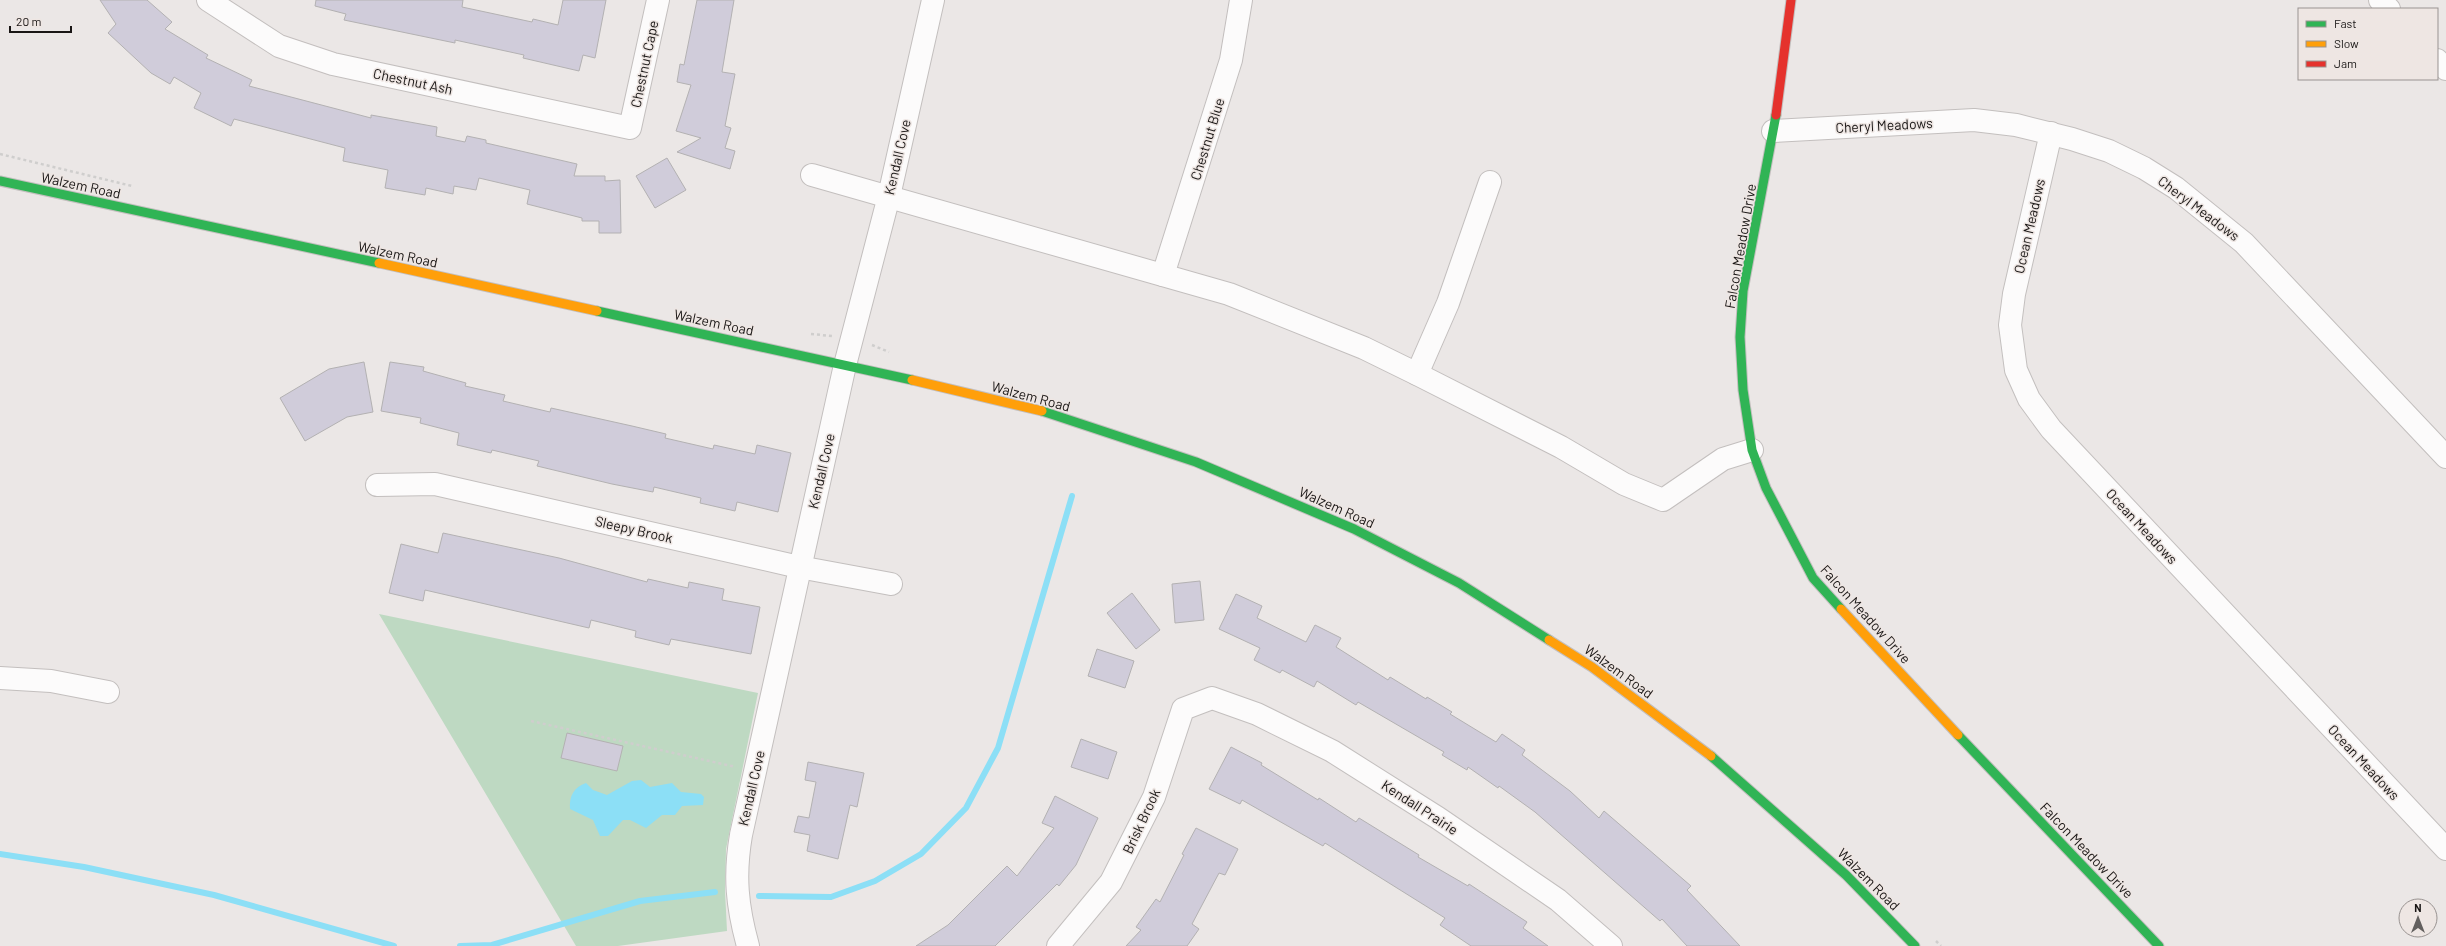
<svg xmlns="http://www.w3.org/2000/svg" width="2446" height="946" font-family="Barlow,sans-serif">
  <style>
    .green { fill: #bed9c2 }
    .water { fill: #8cdff6 }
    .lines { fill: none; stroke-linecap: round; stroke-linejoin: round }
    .stream { stroke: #8cdff6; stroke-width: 6 }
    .building { fill: #d0ccda; stroke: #b3b1b2 }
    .street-casing { stroke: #c3bfbe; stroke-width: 24 }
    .fast-casing { stroke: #c3bfbe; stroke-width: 11 }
    .slow-casing { stroke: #c3bfbe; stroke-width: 11 }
    .jam-casing { stroke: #c3bfbe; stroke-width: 11 }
    .path { stroke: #cfcecd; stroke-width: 2.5; stroke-dasharray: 3 3; stroke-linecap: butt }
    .street { stroke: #fcfbfb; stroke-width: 22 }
    .fast { stroke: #30b455; stroke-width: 9 }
    .slow { stroke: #ff9f0a; stroke-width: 9 }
    .jam { stroke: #e5322d; stroke-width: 9 }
    .labels { text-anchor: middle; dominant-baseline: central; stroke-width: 3; stroke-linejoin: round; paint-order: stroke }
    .street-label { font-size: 14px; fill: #191615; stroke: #eee6e3 }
  </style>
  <rect width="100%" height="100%" fill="#ebe7e6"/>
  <path class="green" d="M379 614 758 693 726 849 725 891 727 931 618 946H576Z"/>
  <path class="water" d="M641 780 650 787 672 783 681 792 701 794 704 797 703 805 682 806 675 815H662L646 828 630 820H623L608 836H600L593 820 570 809C569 796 574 787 586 783L593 790 607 795 632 781Z"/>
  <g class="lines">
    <g class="stream">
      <path d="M0 854 84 867 214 895 394 946"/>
      <path d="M759 896 831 897 875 881 921 854 966 808 998 748 1072 496"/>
      <path d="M460 946 492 945 640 901 715 892"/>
    </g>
  </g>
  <g class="building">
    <path d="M100 0H147L172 22 165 29 208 55 206 58 252 80 249 86 371 118V115L437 127 436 136 465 142 467 136 486 140V143L577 164 574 176H605V181L620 180 621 233H599V221H582V218L527 204 530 190 479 178 476 190 454 186 453 194 426 188 425 195 385 188 388 170 343 161 345 148 234 119 231 126 194 108 201 93 174 77 170 84 151 73 108 33 116 24Z"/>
    <path d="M316 0H463L462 7 532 22 533 19 558 25 563 0H606L595 58 583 55 579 71 523 58 524 55 455 40V43L344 20 346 14 315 6Z"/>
    <path d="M697 0H734L722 72 735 74 725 126 731 128 725 148 735 151 730 169 677 152 701 138 676 131 691 85 677 82 680 64 684 65Z"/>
    <path d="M667 158 686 190 655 208 636 176Z"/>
    <path d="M364 362 373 412 347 417 305 441 280 398 329 369Z"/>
    <path d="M390 362 424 367 423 371 466 383 465 386 505 395 503 401 550 412 551 408 632 426 666 434 665 438 713 449 714 445 755 454 757 445 791 453 778 512 737 502 735 511 700 503 701 498 654 487 653 492 612 484 537 466 539 461 492 450 491 453 457 445 459 433 420 423 421 418 381 411Z"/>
    <path d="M443 533 559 558 647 582 648 579 688 588 689 582 724 589 722 600 760 607 751 654 671 639 669 645 635 637 636 631 591 620 589 628 425 590 423 601 389 593 401 544 438 553Z"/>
    <path d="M1200 581 1204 620 1175 623 1172 584Z"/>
    <path d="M1132 593 1160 630 1136 649 1107 613Z"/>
    <path d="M1236 594 1262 606 1257 618 1306 642 1315 625 1341 638 1336 647 1388 680 1390 677 1426 699 1427 697 1452 712 1450 714 1496 742 1502 734 1525 750 1522 755 1570 791 1599 818 1604 811 1691 886 1687 890 1740 946H1687L1662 919 1660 921 1535 812 1499 786 1498 788 1468 767 1467 770 1442 755 1444 752 1358 702 1356 705 1317 681 1314 687 1282 670 1280 673 1254 660 1260 648 1219 629Z"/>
    <path d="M1097 649 1134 661 1125 688 1088 676Z"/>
    <path d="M567 733 623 746 617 771 561 758Z"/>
    <path d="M1081 739 1117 752 1108 779 1071 767Z"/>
    <path d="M1231 747 1262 763 1261 765 1318 800 1319 798 1356 822 1359 818 1419 855 1418 857 1468 886 1469 884 1527 922 1523 928 1548 946H1471L1440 925 1445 918 1325 843 1323 846 1242 800 1240 804 1209 789Z"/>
    <path d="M808 762 864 773 857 807 850 805 838 859 807 851 810 835 794 832 798 816 809 818 816 782 805 780Z"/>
    <path d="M1055 796 1098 818 1076 865 1059 886 1057 884 995 946H916L948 925 1007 866 1017 876 1054 828 1042 823Z"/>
    <path d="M1196 828 1238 849 1225 875 1219 873 1192 924 1199 929 1187 946H1126L1141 930 1136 927 1156 899 1160 902 1184 855 1182 854Z"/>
  </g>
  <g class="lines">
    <defs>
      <g id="street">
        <path d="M208 0 279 46 333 64 630 128 658 0"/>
        <path d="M2380 0 2389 9"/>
        <path d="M2437 60 2446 69"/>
        <path d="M1773 131 1974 120 2016 125 2072 139 2109 151 2144 168 2176 188 2244 243 2446 457"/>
        <path d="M2051 133 2014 294 2010 325 2016 370 2029 399 2051 429 2446 849"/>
        <path d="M812 175 1229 294 1364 348 1417 374 1561 447 1624 484 1663 500 1723 459 1752 450"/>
        <path d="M1163 275 1231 60 1241 0"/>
        <path d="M1417 374 1448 303 1490 182"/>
        <path d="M377 485 435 484 799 567 891 584"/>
        <path d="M0 678 51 681 108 692"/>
        <path d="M748 946C737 906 734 876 741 835L845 365 889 196 933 0"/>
        <path d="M1058 946 1111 882 1154 797 1183 709 1212 698 1257 714 1332 751 1438 818 1558 900 1611 946"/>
      </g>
      <g id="fast">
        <path d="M1776 115 1743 291 1740 337 1743 390 1752 450 1766 488 1813 578 1841 609"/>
        <path d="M0 181 379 263"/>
        <path d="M597 311 912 380"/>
        <path d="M1042 411 1196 462 1354 529 1459 583 1549 640"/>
        <path d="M1958 735 2159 946"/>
        <path d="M1711 756 1846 875 1915 946"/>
      </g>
      <g id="slow">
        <path d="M379 263 597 311"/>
        <path d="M912 380 1042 411"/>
        <path d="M1841 609 1958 735"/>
        <path d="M1549 640 1592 667 1711 756"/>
      </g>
      <path id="jam" d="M1776 115 1791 0"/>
    </defs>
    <use href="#street" class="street-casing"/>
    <use href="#fast" class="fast-casing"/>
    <use href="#slow" class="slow-casing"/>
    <use href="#jam" class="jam-casing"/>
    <g class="path">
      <path d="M0 154 132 186"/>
      <path d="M811 334 832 336"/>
      <path d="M872 345 889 352"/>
      <path d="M531 721 736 767"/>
      <path d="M1936 941 1941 946"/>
    </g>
    <use href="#street" class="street"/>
    <use href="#fast" class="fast"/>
    <use href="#slow" class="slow"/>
    <use href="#jam" class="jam"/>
  </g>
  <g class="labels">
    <g class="street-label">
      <text transform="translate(644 64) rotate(-78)">Chestnut Cape</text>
      <text transform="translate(413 81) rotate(12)">Chestnut Ash</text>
      <text transform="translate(1884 125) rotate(-3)">Cheryl Meadows</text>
      <text transform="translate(1207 139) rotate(-73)">Chestnut Blue</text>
      <text transform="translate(897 157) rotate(-77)">Kendall Cove</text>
      <text transform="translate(81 185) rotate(12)">Walzem Road</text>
      <text transform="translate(2199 208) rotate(37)">Cheryl Meadows</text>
      <text transform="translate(2029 226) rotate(-77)">Ocean Meadows</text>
      <text transform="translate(1740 246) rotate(-80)">Falcon Meadow Drive</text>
      <text transform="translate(398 254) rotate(12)">Walzem Road</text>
      <text transform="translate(714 322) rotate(12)">Walzem Road</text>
      <text transform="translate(1031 396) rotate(15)">Walzem Road</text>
      <text transform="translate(821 471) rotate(-77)">Kendall Cove</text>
      <text transform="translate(1337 507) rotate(24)">Walzem Road</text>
      <text transform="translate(2142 526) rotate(47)">Ocean Meadows</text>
      <text transform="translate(634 529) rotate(13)">Sleepy Brook</text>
      <text transform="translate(1866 614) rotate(48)">Falcon Meadow Drive</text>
      <text transform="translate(1619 671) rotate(36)">Walzem Road</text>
      <text transform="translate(2364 762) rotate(47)">Ocean Meadows</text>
      <text transform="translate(751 788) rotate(-77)">Kendall Cove</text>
      <text transform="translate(1420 807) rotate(33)">Kendall Prairie</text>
      <text transform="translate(1141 821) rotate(-65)">Brisk Brook</text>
      <text transform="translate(2087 850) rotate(46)">Falcon Meadow Drive</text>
      <text transform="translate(1869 879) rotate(45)">Walzem Road</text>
    </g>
  </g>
  <rect x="2298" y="8" width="140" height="72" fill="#eee6e3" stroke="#999391"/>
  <rect x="2306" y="21" width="20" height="6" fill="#30b455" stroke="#999391"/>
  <text x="2334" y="28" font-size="12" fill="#191615">Fast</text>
  <rect x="2306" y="41" width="20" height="6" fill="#ff9f0a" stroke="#999391"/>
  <text x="2334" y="48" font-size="12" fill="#191615">Slow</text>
  <rect x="2306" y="61" width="20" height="6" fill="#e5322d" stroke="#999391"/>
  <text x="2334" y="68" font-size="12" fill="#191615">Jam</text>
  <g transform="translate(2418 918)"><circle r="19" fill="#eee6e3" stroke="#999391"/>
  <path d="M0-3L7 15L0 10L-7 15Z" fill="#625f5e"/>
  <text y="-6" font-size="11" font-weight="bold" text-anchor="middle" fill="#191615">N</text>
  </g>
  <path d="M10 26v6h61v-6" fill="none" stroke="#191615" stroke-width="2"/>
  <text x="16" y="26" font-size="12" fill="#191615" stroke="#eee6e3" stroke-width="3" paint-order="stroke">20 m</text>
</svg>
